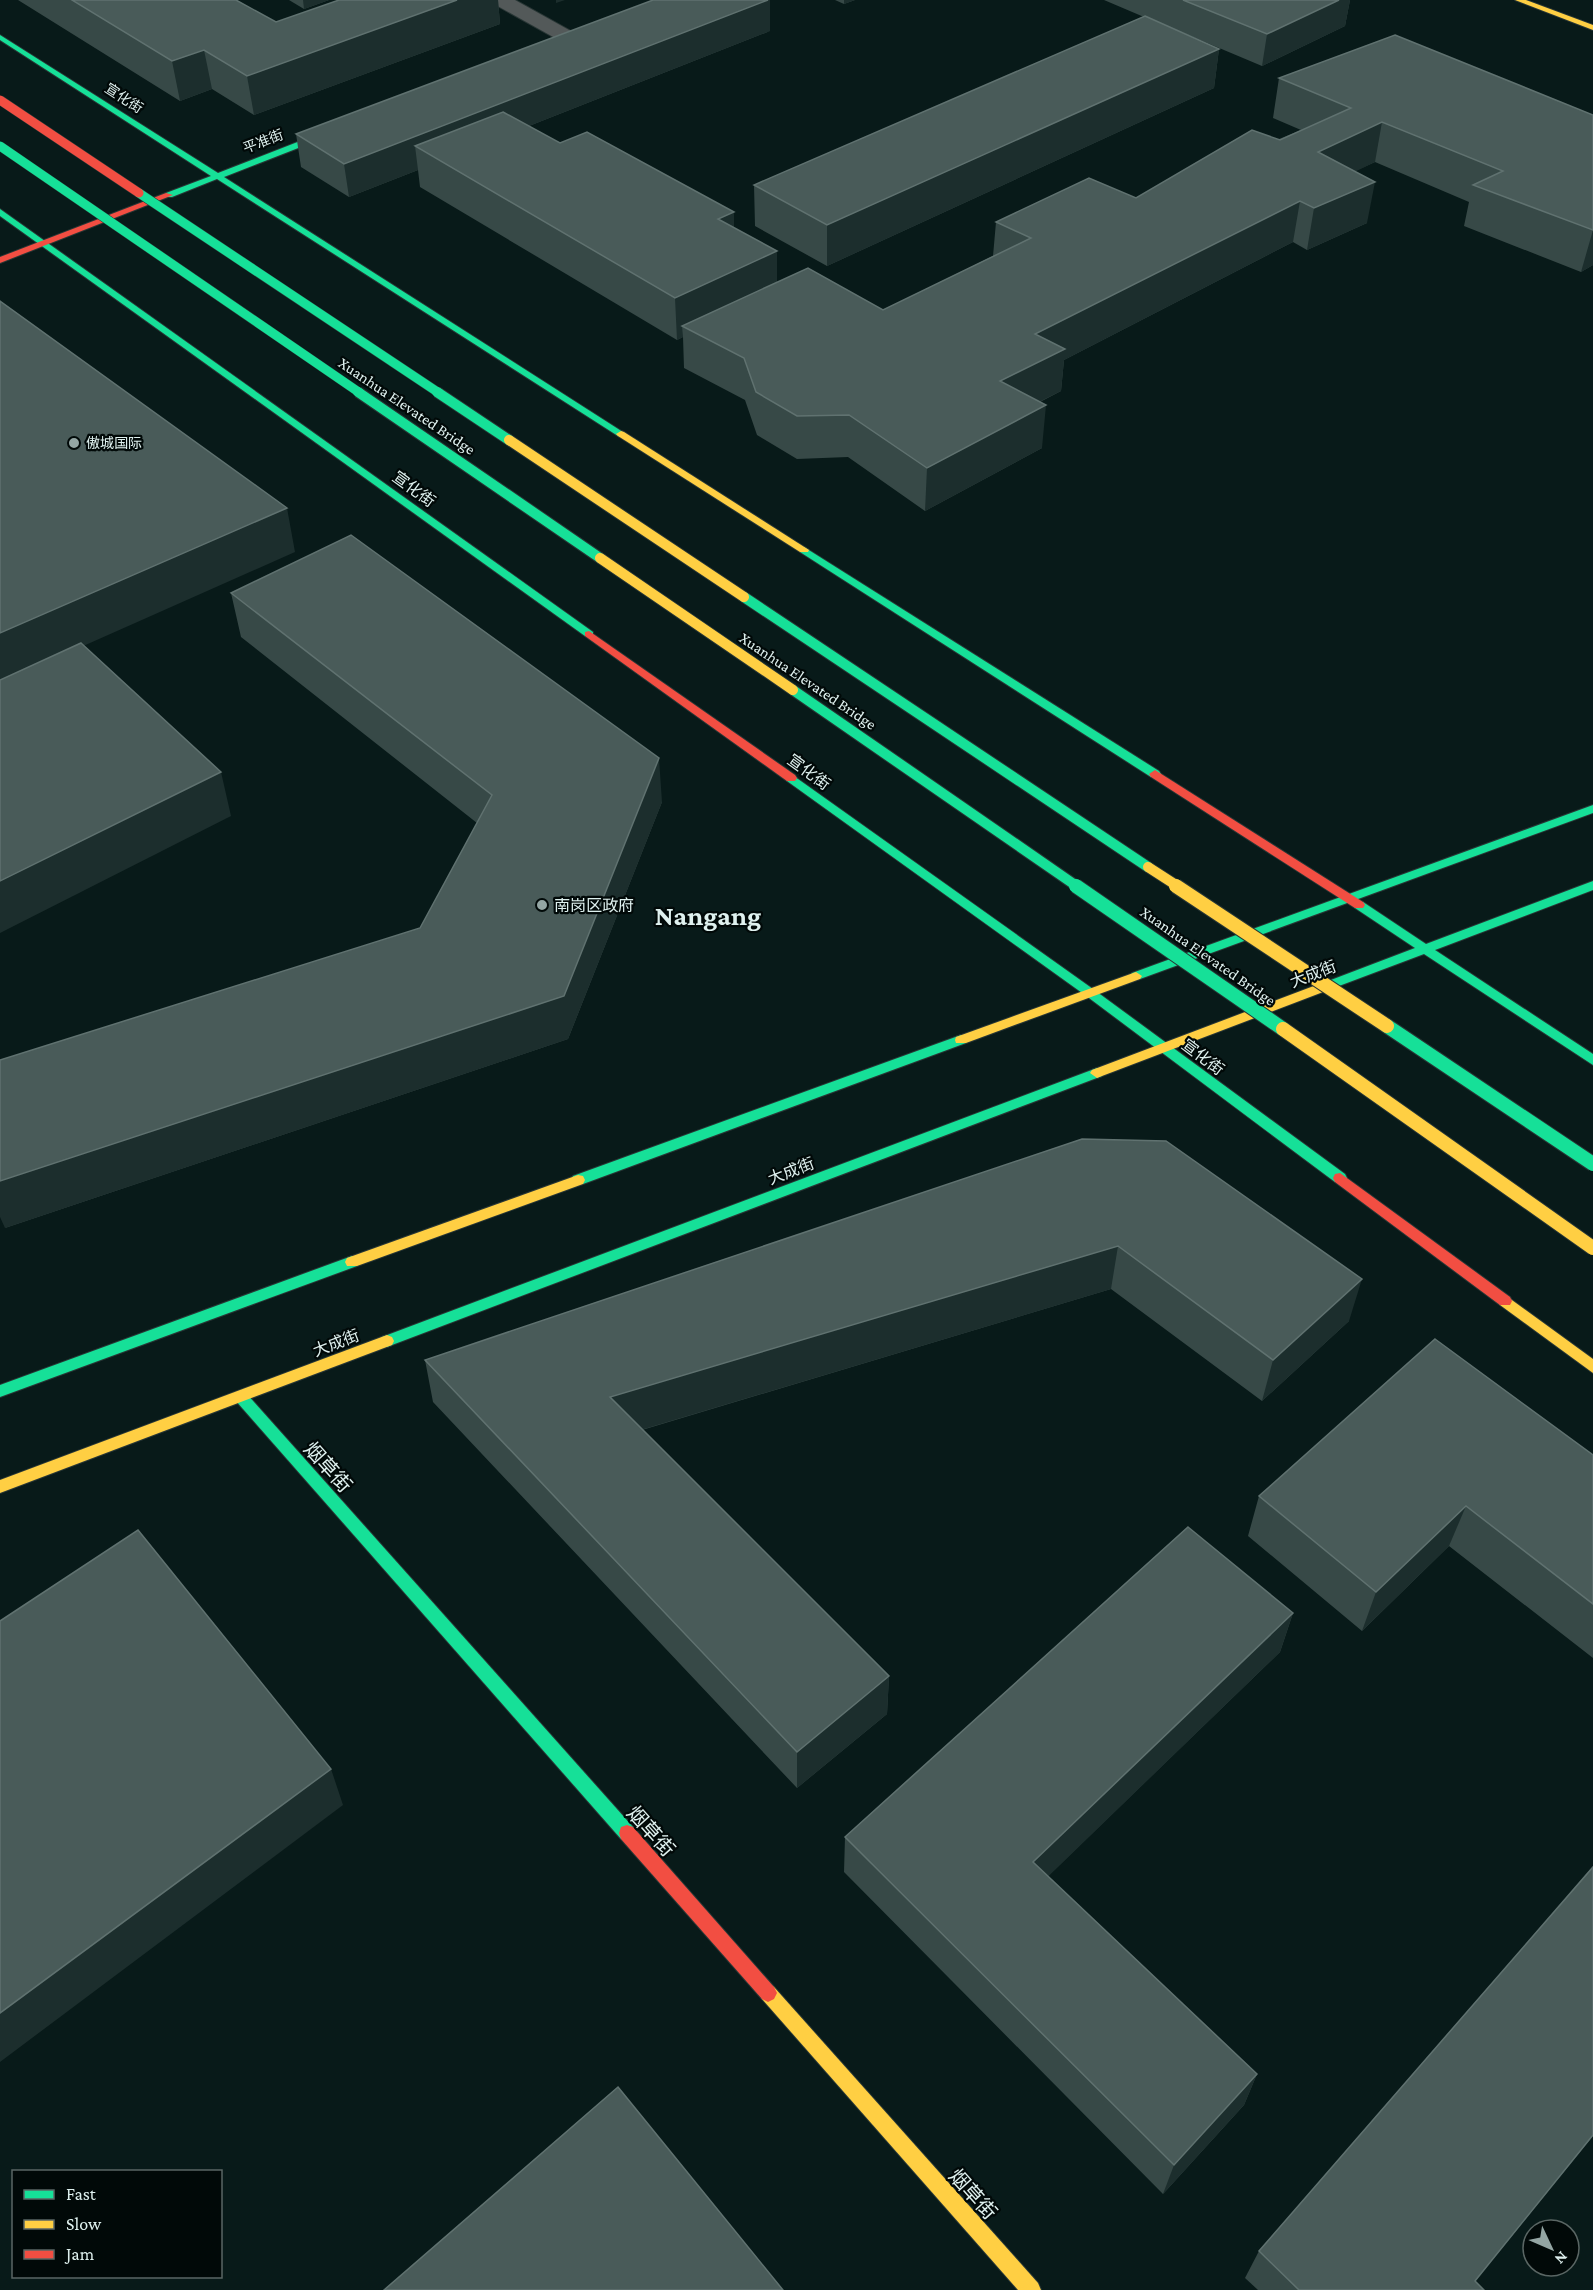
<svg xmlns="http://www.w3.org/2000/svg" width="1593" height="2290" font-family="'Crimson Pro','Noto Sans SC',serif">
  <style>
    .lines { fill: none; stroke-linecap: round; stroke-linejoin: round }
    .street-casing { stroke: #283635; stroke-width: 2 }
    .fast-casing { stroke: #283635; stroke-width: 2 }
    .slow-casing { stroke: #283635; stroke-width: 2 }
    .jam-casing { stroke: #283635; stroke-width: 2 }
    .street { fill: #535959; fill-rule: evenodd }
    .fast { fill: #16e098; fill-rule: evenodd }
    .slow { fill: #ffcf43; fill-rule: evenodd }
    .jam { fill: #f24e42; fill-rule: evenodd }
    .fast-bridge-far2-casing { stroke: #283635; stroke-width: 10; stroke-linecap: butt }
    .fast-bridge-far1-casing { stroke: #283635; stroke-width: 12; stroke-linecap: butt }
    .fast-bridge-casing { stroke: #283635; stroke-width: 16; stroke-linecap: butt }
    .slow-bridge-far1-casing { stroke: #283635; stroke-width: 12; stroke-linecap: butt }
    .slow-bridge-casing { stroke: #283635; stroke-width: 16; stroke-linecap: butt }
    .jam-bridge-casing { stroke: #283635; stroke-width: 10; stroke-linecap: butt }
    .fast-bridge-far2 { stroke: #16e098; stroke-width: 9 }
    .fast-bridge-far1 { stroke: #16e098; stroke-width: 10 }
    .fast-bridge { stroke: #16e098; stroke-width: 14 }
    .slow-bridge-far1 { stroke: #ffcf43; stroke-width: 10 }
    .slow-bridge { stroke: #ffcf43; stroke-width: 14 }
    .jam-bridge { stroke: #f24e42; stroke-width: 9 }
    .wall { fill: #374947 }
    .shaded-wall { fill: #1c2e2d }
    .building { fill: #495b59; stroke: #607270; stroke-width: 1.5 }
    .poi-dot { fill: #94a6a4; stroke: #010908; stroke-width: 2 }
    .labels { text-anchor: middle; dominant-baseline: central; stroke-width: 4.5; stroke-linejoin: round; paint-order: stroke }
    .far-street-label { font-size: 14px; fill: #dff1ef; stroke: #010908 }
    .far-poi-label { font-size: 14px; fill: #dff1ef; stroke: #010908; text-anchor: start }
    .street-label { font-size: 16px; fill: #dff1ef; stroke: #010908 }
    .poi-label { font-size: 16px; fill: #dff1ef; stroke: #010908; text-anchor: start }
    .near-street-label { font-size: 20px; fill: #dff1ef; stroke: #010908 }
    .town-label { font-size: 28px; font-weight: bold; fill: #dff1ef; stroke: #010908 }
  </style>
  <rect width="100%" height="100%" fill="#081a19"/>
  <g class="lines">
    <defs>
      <path id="street" d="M492 0H515L578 35 581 39 578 43H564L494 4Z"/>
      <g id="fast">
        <path d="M0 35 218 173 336 127H342V131L224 177 626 434 621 437 618 436 217 179 172 197H166V193L211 176 0 40Z"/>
        <path d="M0 209 593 632V636H585L0 216Z"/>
        <path d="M804 547 1159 771 1161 774 1159 777H1151L800 552V548Z"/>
        <path d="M791 774 1093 989 1345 1174 1347 1178 1345 1182H1335L1085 995 787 781 785 778 787 775Z"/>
        <path d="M1593 805V813L1140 979H1132L1130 976 1132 973Z"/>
        <path d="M1593 881V890L1435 950 1593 1054V1065L1424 954 1331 989H1323L1321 986 1323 983 1415 948 1355 908 1353 905 1355 902H1363L1426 944Z"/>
        <path d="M961 1035 967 1040 966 1043 583 1184H573L571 1180 573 1176Z"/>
        <path d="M1097 1068 1104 1073 1102 1076 392 1345 387 1347 382 1345 380 1341 382 1337Z"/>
        <path d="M352 1256 357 1258 359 1262 357 1266 0 1397V1385Z"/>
        <path d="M241 1391 246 1393 633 1827 635 1833 633 1839 627 1841 621 1839 236 1401 234 1397 236 1393Z"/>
      </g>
      <g id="slow">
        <path d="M1515 0H1526L1593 25V30Z"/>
        <path d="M621 431 624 432 809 550 808 552H800L618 436 616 434Z"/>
        <path d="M1136 972 1142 976 1140 979 966 1043H956L955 1040 956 1037Z"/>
        <path d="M1327 981 1331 983 1333 986 1331 989 1102 1076 1097 1078 1090 1073 1092 1070Z"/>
        <path d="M578 1175 583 1176 585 1180 583 1184 357 1266H347L345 1262 347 1258Z"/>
        <path d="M1505 1295 1593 1359V1373L1500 1305 1498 1301 1500 1297Z"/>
        <path d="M387 1335 392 1337 394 1341 392 1345 0 1493V1480Z"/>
        <path d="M768 1984 774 1987 1038 2283 1041 2290H1018L762 1999 759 1993 762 1987Z"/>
      </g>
      <g id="jam">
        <path d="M166 193 173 195 0 263V257Z"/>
        <path d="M589 631 795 775 797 778 795 781H787L585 636V632Z"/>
        <path d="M1155 770 1363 902 1365 905 1363 908H1355L1151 777 1149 774Z"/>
        <path d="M1340 1173 1510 1297 1512 1301 1510 1305H1500L1335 1182 1333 1178 1335 1174Z"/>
        <path d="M627 1825 633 1827 774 1987 777 1993 774 1999 768 2002 762 1999 621 1839 619 1833 621 1827Z"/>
      </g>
    </defs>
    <use href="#street" class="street-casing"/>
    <use href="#fast" class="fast-casing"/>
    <use href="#slow" class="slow-casing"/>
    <use href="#jam" class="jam-casing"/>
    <use href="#street" class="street"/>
    <use href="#fast" class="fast"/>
    <use href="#slow" class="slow"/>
    <use href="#jam" class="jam"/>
    <defs>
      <g id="fast-bridge-far2">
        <path d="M0 146 360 393"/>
        <path d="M139 193 439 393"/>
      </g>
      <g id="fast-bridge-far1">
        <path d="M358 392 600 558"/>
        <path d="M437 392 509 440"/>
        <path d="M744 597 1148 867"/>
        <path d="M793 690 1078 887"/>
      </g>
      <g id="fast-bridge">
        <path d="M1076 886 1283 1029"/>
        <path d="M1387 1026 1593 1164"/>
      </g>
      <g id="slow-bridge-far1">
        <path d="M509 440 744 597"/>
        <path d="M600 558 793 690"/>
        <path d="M1148 867 1179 887"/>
      </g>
      <g id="slow-bridge">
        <path d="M1176 886 1387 1026"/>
        <path d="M1283 1029 1593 1248"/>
      </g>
      <path id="jam-bridge" d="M0 100 139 193"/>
    </defs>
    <use href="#fast-bridge-far2" class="fast-bridge-far2-casing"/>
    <use href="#fast-bridge-far1" class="fast-bridge-far1-casing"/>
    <use href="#fast-bridge" class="fast-bridge-casing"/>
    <use href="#slow-bridge-far1" class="slow-bridge-far1-casing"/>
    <use href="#slow-bridge" class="slow-bridge-casing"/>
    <use href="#jam-bridge" class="jam-bridge-casing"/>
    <use href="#fast-bridge-far2" class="fast-bridge-far2"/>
    <use href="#fast-bridge-far1" class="fast-bridge-far1"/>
    <use href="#fast-bridge" class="fast-bridge"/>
    <use href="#slow-bridge-far1" class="slow-bridge-far1"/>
    <use href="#slow-bridge" class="slow-bridge"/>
    <use href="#jam-bridge" class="jam-bridge"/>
  </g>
  <g class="wall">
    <path d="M18 0H236L276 22 339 0H498L500 24 254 115 212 89 180 101Z"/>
    <path d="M289 0H329L304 9Z"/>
    <path d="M835 0H855L844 4Z"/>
    <path d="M1104 0H1350L1345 26 1262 66 1174 29 1219 49 1214 88 827 266 755 226 754 185 1144 17Z"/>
    <path d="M770 31 529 126 560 143 734 228 777 283 883 310 993 256 996 222 1136 198 1301 130 1273 118 1279 78 1593 115V265L1581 272 1464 226 1469 202 1375 162 1355 171 1367 223 1307 250 1293 242 1064 360 1061 391 1040 402 1042 448 925 511 848 457 797 459 757 435 745 400 684 368 683 337 677 340 420 187 418 170 349 197 301 167 296 134Z"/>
    <path d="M231 593 662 802 568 1039 5 1228 420 928 477 823 241 637Z"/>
    <path d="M1082 1139 1349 1321 1262 1401 1111 1289 642 1430 889 1676 887 1714 797 1788 433 1402 425 1360Z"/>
    <path d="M1593 1455V1658L1449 1546 1362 1631 1248 1536 1259 1496Z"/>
    <path d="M1293 1613 1280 1652 1048 1876 1257 2074 1244 2105 1163 2194 844 1872 845 1837Z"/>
    <path d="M1259 2251 1475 2282 1484 2290H1258L1245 2278Z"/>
  </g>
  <g class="shaded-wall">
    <path d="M303 0H329L304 9Z"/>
    <path d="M457 0H498L500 24 254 115 247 76Z"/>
    <path d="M556 0H565L556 3Z"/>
    <path d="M768 0H770V31L440 161 415 146 418 170 349 197 344 164Z"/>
    <path d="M844 0H855L844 4Z"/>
    <path d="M1339 0H1350L1345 26 1262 66 1267 34Z"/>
    <path d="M1219 49 1214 88 827 266V225Z"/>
    <path d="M204 50 212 89 180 101 172 61Z"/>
    <path d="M1382 122 1375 162 1311 193 1318 152Z"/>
    <path d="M1375 182 1367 223 1307 250 1314 208Z"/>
    <path d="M1300 201 1293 242 1064 360 1061 391 997 423 1000 381 1035 334Z"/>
    <path d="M734 212V254L718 219Z"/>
    <path d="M1593 230V265L1581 272Z"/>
    <path d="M777 251V293L682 326 683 337 677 340 675 298Z"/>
    <path d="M1046 405 1042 448 925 511 927 468Z"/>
    <path d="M287 508 295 552 0 683V633Z"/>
    <path d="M659 758 662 802 568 1039 5 1228 0 1217V1181L564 996Z"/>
    <path d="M221 772 231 816 0 933V881Z"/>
    <path d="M1118 1246 1111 1289 614 1438 610 1397Z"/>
    <path d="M1362 1279 1349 1321 1262 1401 1273 1360Z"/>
    <path d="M1466 1506 1449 1546 1362 1631 1376 1592Z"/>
    <path d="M1293 1613 1280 1652 1027 1897 1033 1862Z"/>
    <path d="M889 1676 887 1714 797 1788V1752Z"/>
    <path d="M331 1769 343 1805 0 2062V2013Z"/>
    <path d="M1257 2074 1244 2105 1163 2194 1174 2165Z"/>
    <path d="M1593 2135V2136L1468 2290Z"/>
  </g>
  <g class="building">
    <path d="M72 0H236L276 22 339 0H457L247 76 204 50 172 61Z"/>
    <path d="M653 0H768L344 164 296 134Z"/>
    <path d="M1183 0H1339L1267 34Z"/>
    <path d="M1145 16 1219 49 827 225 754 185Z"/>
    <path d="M1395 35 1593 115V230L1473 185 1503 171 1382 122 1318 152 1375 182 1314 208 1300 201 1035 334 1065 349 1000 381 1046 405 927 468 849 415 797 416 756 392 744 358 682 326 808 268 883 310 1031 238 996 222 1089 178 1136 198 1252 130 1280 140 1351 108 1279 78Z"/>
    <path d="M503 112 560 143 587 132 734 212 718 219 777 251 675 298 415 146Z"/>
    <path d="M0 301 287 508 0 633Z"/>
    <path d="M351 535 659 758 564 996 0 1181V1060L420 928 492 795 231 593Z"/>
    <path d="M81 643 221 772 0 881V680Z"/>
    <path d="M1082 1139 1166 1141 1362 1279 1273 1360 1118 1246 610 1397 889 1676 797 1752 425 1360Z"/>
    <path d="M1435 1339 1593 1455V1604L1466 1506 1376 1592 1259 1496Z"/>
    <path d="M1188 1527 1293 1613 1033 1862 1257 2074 1174 2165 845 1837Z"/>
    <path d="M138 1530 331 1769 0 2013V1621Z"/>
    <path d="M1593 1867V2135L1475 2281 1484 2290H1299L1259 2251Z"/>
    <path d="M618 2087 783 2290H384Z"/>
  </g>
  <g class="poi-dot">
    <circle cx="74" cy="443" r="6"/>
    <circle cx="542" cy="905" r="6"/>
  </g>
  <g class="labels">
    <g class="far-street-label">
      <text transform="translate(124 98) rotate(33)">宣化街</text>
      <text transform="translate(263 141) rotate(-21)">平准街</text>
    </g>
    <g class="far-poi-label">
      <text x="86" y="443">傲城国际</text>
    </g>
    <g class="street-label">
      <text transform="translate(407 406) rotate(34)">Xuanhua Elevated Bridge</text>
      <text transform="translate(414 489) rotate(36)">宣化街</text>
      <text transform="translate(808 681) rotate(34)">Xuanhua Elevated Bridge</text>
      <text transform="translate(809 772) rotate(36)">宣化街</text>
      <text transform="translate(1208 956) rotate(35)">Xuanhua Elevated Bridge</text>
      <text transform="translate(1313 974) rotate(-21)">大成街</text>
      <text transform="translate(1203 1057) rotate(37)">宣化街</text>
      <text transform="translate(791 1171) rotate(-21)">大成街</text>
      <text transform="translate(336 1343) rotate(-21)">大成街</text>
    </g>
    <g class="poi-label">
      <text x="554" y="905">南岗区政府</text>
    </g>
    <g class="near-street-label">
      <text transform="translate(328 1467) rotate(48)">烟草街</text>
      <text transform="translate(651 1831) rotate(48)">烟草街</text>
      <text transform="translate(973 2194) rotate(48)">烟草街</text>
    </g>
    <g class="town-label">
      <text x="708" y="915">Nangang</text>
    </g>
  </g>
  <rect x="12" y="2170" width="210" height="108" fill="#010908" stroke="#5a6664" stroke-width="1.5"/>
  <rect x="24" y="2190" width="30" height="9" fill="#16e098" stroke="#5a6664" stroke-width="1.5"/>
  <text x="66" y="2200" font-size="18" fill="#dff1ef">Fast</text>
  <rect x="24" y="2220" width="30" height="9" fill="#ffcf43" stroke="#5a6664" stroke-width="1.5"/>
  <text x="66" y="2230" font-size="18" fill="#dff1ef">Slow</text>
  <rect x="24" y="2250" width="30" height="9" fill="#f24e42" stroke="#5a6664" stroke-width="1.5"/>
  <text x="66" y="2260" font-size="18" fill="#dff1ef">Jam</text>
  <g transform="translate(1551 2248) rotate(134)"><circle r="28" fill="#010908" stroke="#5a6664" stroke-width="1.5"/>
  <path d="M0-4.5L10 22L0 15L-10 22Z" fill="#94a6a4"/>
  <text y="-9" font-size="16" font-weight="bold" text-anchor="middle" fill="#dff1ef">N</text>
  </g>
</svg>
